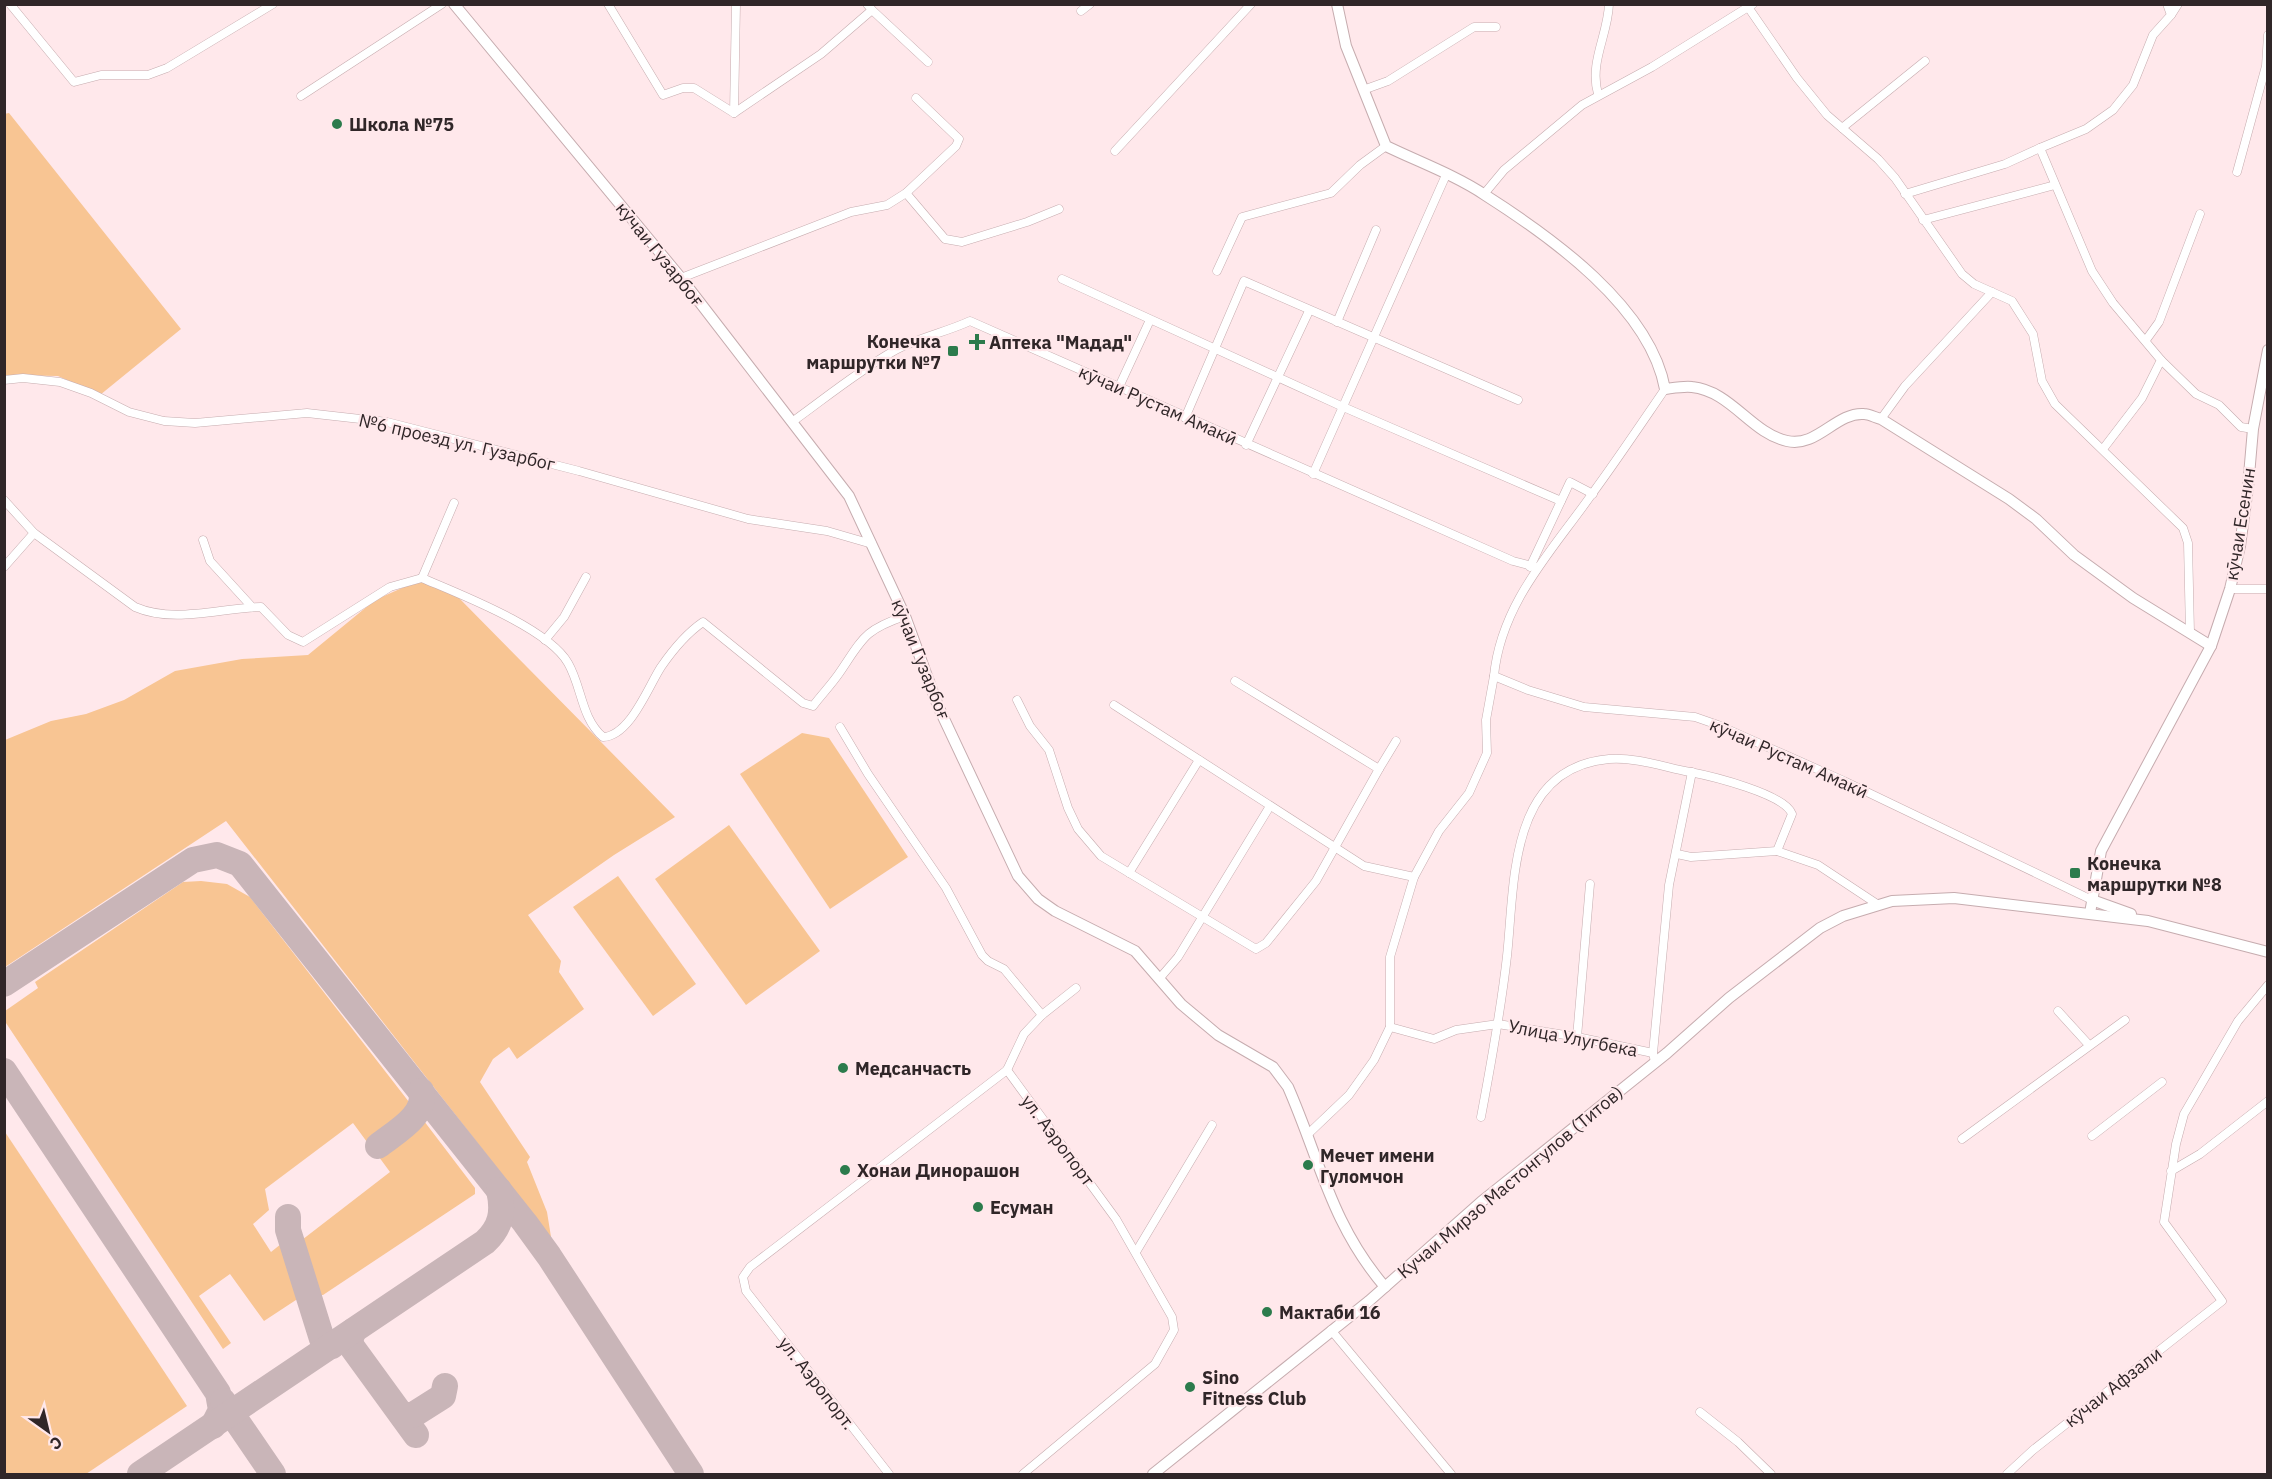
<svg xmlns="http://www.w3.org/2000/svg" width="2272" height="1479" font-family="'IBM Plex Sans',sans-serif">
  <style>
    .green { fill: #f8c593 }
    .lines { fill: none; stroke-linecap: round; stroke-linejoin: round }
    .taxiway { stroke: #c9b5b8; stroke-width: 26 }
    .street-casing { stroke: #c6acaf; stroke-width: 9 }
    .secondary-casing { stroke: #c6acaf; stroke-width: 12 }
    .street { stroke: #fff; stroke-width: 8 }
    .secondary { stroke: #fff; stroke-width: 10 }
    .poi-dot { fill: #2c7b4c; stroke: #ffe8eb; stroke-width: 2 }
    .labels { text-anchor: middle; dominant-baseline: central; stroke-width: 4.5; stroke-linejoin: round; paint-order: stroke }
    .poi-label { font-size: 18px; font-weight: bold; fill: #302628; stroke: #ffe8eb; text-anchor: start }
    .street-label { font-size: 18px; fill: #302628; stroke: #ffe8eb }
  </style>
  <rect width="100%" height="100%" fill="#ffe8eb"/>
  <g class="green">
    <path d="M9 113 181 329 100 395 58 376 5 375 4 114Z"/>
    <path d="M420 580 458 597 675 817 614 855 528 915 561 961 559 972 584 1009 517 1059 509 1047 493 1059 480 1082 530 1157 527 1162 547 1212 552 1243 504 1177 226 821 5 967V740L51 721 86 714 124 700 175 671 242 659 308 655 375 600Z"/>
    <path d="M802 733 829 738 908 857 830 909 740 774Z"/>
    <path d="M729 825 820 951 746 1005 655 879Z"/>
    <path d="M618 876 696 984 653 1016 573 907Z"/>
    <path d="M201 881 227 884 250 897 409 1102 408 1108 367 1142 353 1123 265 1189 269 1210 253 1224 271 1252 281 1244 299 1298 264 1321 230 1274 199 1296 231 1343 223 1349 4 1020 5 1011 38 988 35 982 183 882Z"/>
    <path d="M424 1121 475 1188V1194L323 1295H316L312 1289 298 1243 390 1172 379 1157Z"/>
    <path d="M5 1132 187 1406 86 1474H5Z"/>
  </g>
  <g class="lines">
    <g class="taxiway">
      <path d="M4 984 193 860 217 855 240 864 525 1223 549 1256 691 1474"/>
      <path d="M4 1071 218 1393 221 1410 213 1426"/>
      <path d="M378 1146C394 1133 428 1115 421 1091"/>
      <path d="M288 1217V1230L322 1339 332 1346"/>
      <path d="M353 1331 350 1342 352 1347 416 1435"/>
      <path d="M223 1401 273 1474"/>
      <path d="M402 1415H413L443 1396 445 1386"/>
      <path d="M140 1474 485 1242C501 1227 504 1212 499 1190"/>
    </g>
    <defs>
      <g id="street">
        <path d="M10 4 74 82 101 75H148L167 68 273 4"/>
        <path d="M608 4 663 95 683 88H694L734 113"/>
        <path d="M1748 7 1797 78 1827 115 1878 159 1895 178 1962 274 1974 284 2012 301 2033 334 2042 381 2055 404 2183 528 2188 543 2190 633"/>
        <path d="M872 10 928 62"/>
        <path d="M1081 11 1090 4"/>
        <path d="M2171 15 2178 4"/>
        <path d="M1363 90 1388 81 1474 27H1496"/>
        <path d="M1598 94C1589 62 1608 35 1609 4"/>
        <path d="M301 96 442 4"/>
        <path d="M734 113 821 54 872 10 867 4"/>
        <path d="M734 113 736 4"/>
        <path d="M1842 128 1925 61"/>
        <path d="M1115 151 1251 4"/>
        <path d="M2237 172 2266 66 2268 35"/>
        <path d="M906 193 945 239 962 242 1027 222 1059 209"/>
        <path d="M1484 194 1504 170 1582 105 1652 67 1753 4"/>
        <path d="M1905 194 2005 164 2040 148"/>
        <path d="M1923 220 2055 185"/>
        <path d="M1217 271 1242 217 1331 193 1360 165 1386 146"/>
        <path d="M681 278 851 212 887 205 906 193 956 146 959 139 916 98"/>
        <path d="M1062 279 1341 406 1561 501"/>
        <path d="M1337 322 1376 230"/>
        <path d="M2146 340 2159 322 2200 214"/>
        <path d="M2161 360 2196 394 2219 405 2241 427 2253 429"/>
        <path d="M4 380 23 378 60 382 91 393 129 412 164 421 195 423 307 413 387 422 579 471 748 519 827 531 872 544"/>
        <path d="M1118 389 1150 320"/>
        <path d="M1665 389C1641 424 1617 460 1592 494 1552 551 1501 603 1494 676L1528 690 1584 707 1695 717 1718 725 1844 781 2092 900"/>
        <path d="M1185 418 1244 281 1518 400"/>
        <path d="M1881 419 1905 386 1992 292"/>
        <path d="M792 422C824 399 857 372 892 352 916 338 944 333 970 321L1513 561 1536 567"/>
        <path d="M1246 445 1309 311"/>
        <path d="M2103 449 2142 398 2161 360 2113 303 2092 271 2040 148 2086 129 2113 110 2133 85 2153 35 2171 15 2167 4"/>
        <path d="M1313 474 1446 175"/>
        <path d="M4 500 34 533 135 607C174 624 220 608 261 607L288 635 303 642 390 587 422 578C459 594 548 628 568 663 582 687 581 718 603 737 630 736 648 687 661 667 672 651 687 633 703 622L803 703 813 706C822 694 832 684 840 672 863 638 864 630 905 616"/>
        <path d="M203 540 210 561 252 607"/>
        <path d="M4 567 34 533"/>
        <path d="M1530 567 1570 482 1593 494"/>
        <path d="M422 578 454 503"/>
        <path d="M2230 589H2268"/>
        <path d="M545 640 564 617 586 577"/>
        <path d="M1017 700 1030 726 1049 750 1068 808 1078 829 1101 856 1256 949 1266 943 1316 881 1379 769 1235 681"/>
        <path d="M1114 705 1364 866 1414 877 1439 831 1469 793 1487 753 1486 720 1494 676"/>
        <path d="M840 727 868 774 946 888 982 955 988 961 1004 969 1042 1015 1024 1034 1007 1070"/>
        <path d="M1379 769 1396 741"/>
        <path d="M1677 854 1691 857 1777 851"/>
        <path d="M1129 873 1199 760"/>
        <path d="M1159 979 1178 957 1270 806"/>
        <path d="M2058 1011 2089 1045"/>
        <path d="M1042 1015 1076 988"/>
        <path d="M1390 1027 1434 1039 1456 1030 1498 1024 1577 1037 1653 1053"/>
        <path d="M1577 1037 1590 884"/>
        <path d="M1655 1062 1653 1053 1669 885 1692 772"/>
        <path d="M1007 1070 1116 1219 1172 1317 1174 1330 1155 1364 1023 1474"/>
        <path d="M1481 1117C1491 1064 1501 1010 1507 956 1515 883 1508 768 1609 759 1636 757 1664 767 1690 772 1711 776 1785 794 1792 814L1777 851 1818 865 1877 904"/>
        <path d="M1307 1135 1349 1095 1374 1060 1390 1027V957L1414 877"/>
        <path d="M2092 1136 2162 1082"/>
        <path d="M1962 1139 2125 1020"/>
        <path d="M2171 1171 2200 1154 2268 1101"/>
        <path d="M1136 1252 1212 1125"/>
        <path d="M1331 1330 1451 1474"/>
        <path d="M1700 1412 1738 1442 1771 1474"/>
        <path d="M889 1474 746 1291 743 1277 750 1267 1007 1070"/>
        <path d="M2007 1474 2033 1450 2222 1301 2164 1222 2176 1144 2184 1114 2238 1021 2268 985"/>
      </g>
      <g id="secondary">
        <path d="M454 4 681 278 849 496 905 616 938 706 1018 876 1038 899 1055 911 1135 951 1181 1004 1218 1035 1273 1067 1288 1087C1320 1160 1331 1224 1385 1287"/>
        <path d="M1337 4 1346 46 1386 146C1419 162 1455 175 1485 195 1551 237 1650 307 1665 389 1673 388 1684 386 1692 387 1731 391 1751 433 1787 441 1817 448 1836 412 1864 414 1869 414 1876 418 1881 419L2009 499 2036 519 2074 555 2133 598 2211 646"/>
        <path d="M2092 900 2131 914"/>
        <path d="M2090 913 2101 851 2211 646 2230 589 2240 546 2248 487 2253 429 2268 350"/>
        <path d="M1153 1474 1369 1301 1481 1202 1667 1053 1729 998 1820 928 1843 916 1892 901 1954 898 2148 921 2268 952"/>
      </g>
    </defs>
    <use href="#street" class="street-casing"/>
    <use href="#secondary" class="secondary-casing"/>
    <use href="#street" class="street"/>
    <use href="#secondary" class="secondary"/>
  </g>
  <g class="poi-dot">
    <circle cx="337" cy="124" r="6"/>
    <path d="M974 333h6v6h6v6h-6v6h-6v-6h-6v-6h6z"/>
    <rect x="947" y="345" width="12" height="12" rx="3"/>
    <rect x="2069" y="867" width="12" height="12" rx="3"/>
    <circle cx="843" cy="1068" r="6"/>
    <circle cx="1308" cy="1165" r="6"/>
    <circle cx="845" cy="1170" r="6"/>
    <circle cx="978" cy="1207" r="6"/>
    <circle cx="1267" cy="1312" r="6"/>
    <circle cx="1190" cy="1387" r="6"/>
  </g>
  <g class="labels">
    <g class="poi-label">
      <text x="349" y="124">Школа №75</text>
      <text x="941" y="341" text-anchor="end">Конечка<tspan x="941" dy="21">маршрутки №7</tspan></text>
      <text x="989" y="342">Аптека "Мадад"</text>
      <text x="2087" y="863">Конечка<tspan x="2087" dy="21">маршрутки №8</tspan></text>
      <text x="855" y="1068">Медсанчасть</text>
      <text x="1320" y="1155">Мечет имени<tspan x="1320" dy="21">Гуломчон</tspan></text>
      <text x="857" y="1170">Хонаи Динорашон</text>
      <text x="990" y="1207">Есуман</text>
      <text x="1279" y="1312">Мактаби 16</text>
      <text x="1202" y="1377">Sino<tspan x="1202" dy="21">Fitness Club</tspan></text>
    </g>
    <g class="street-label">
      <text transform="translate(660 254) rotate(51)">кӯчаи Гузарбоғ</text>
      <text transform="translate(1158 405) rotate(24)">кӯчаи Рустам Амакӣ</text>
      <text transform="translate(457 442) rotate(13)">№6 проезд ул. Гузарбог</text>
      <text transform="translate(2240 524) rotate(-81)">кӯчаи Есенин</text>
      <text transform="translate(921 659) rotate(68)">кӯчаи Гузарбоғ</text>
      <text transform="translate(1789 758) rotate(24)">кӯчаи Рустам Амакӣ</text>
      <text transform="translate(1573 1038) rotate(11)">Улица Улугбека</text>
      <text transform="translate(1058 1140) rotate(53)">ул. Аэропорт</text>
      <text transform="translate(1510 1182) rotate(-40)">Кучаи Мирзо Мастонгулов (Титов)</text>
      <text transform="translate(817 1383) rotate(52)">ул. Аэропорт.</text>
      <text transform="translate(2113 1387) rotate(-38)">кӯчаи Афзали</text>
    </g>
  </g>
  <rect width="2272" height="1479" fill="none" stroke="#302628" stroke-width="12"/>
  <g transform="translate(48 1431) rotate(146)" stroke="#ffe8eb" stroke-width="4.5" paint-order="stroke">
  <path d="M0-4.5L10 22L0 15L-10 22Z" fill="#302628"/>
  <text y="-9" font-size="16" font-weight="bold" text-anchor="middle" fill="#302628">С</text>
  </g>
</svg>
